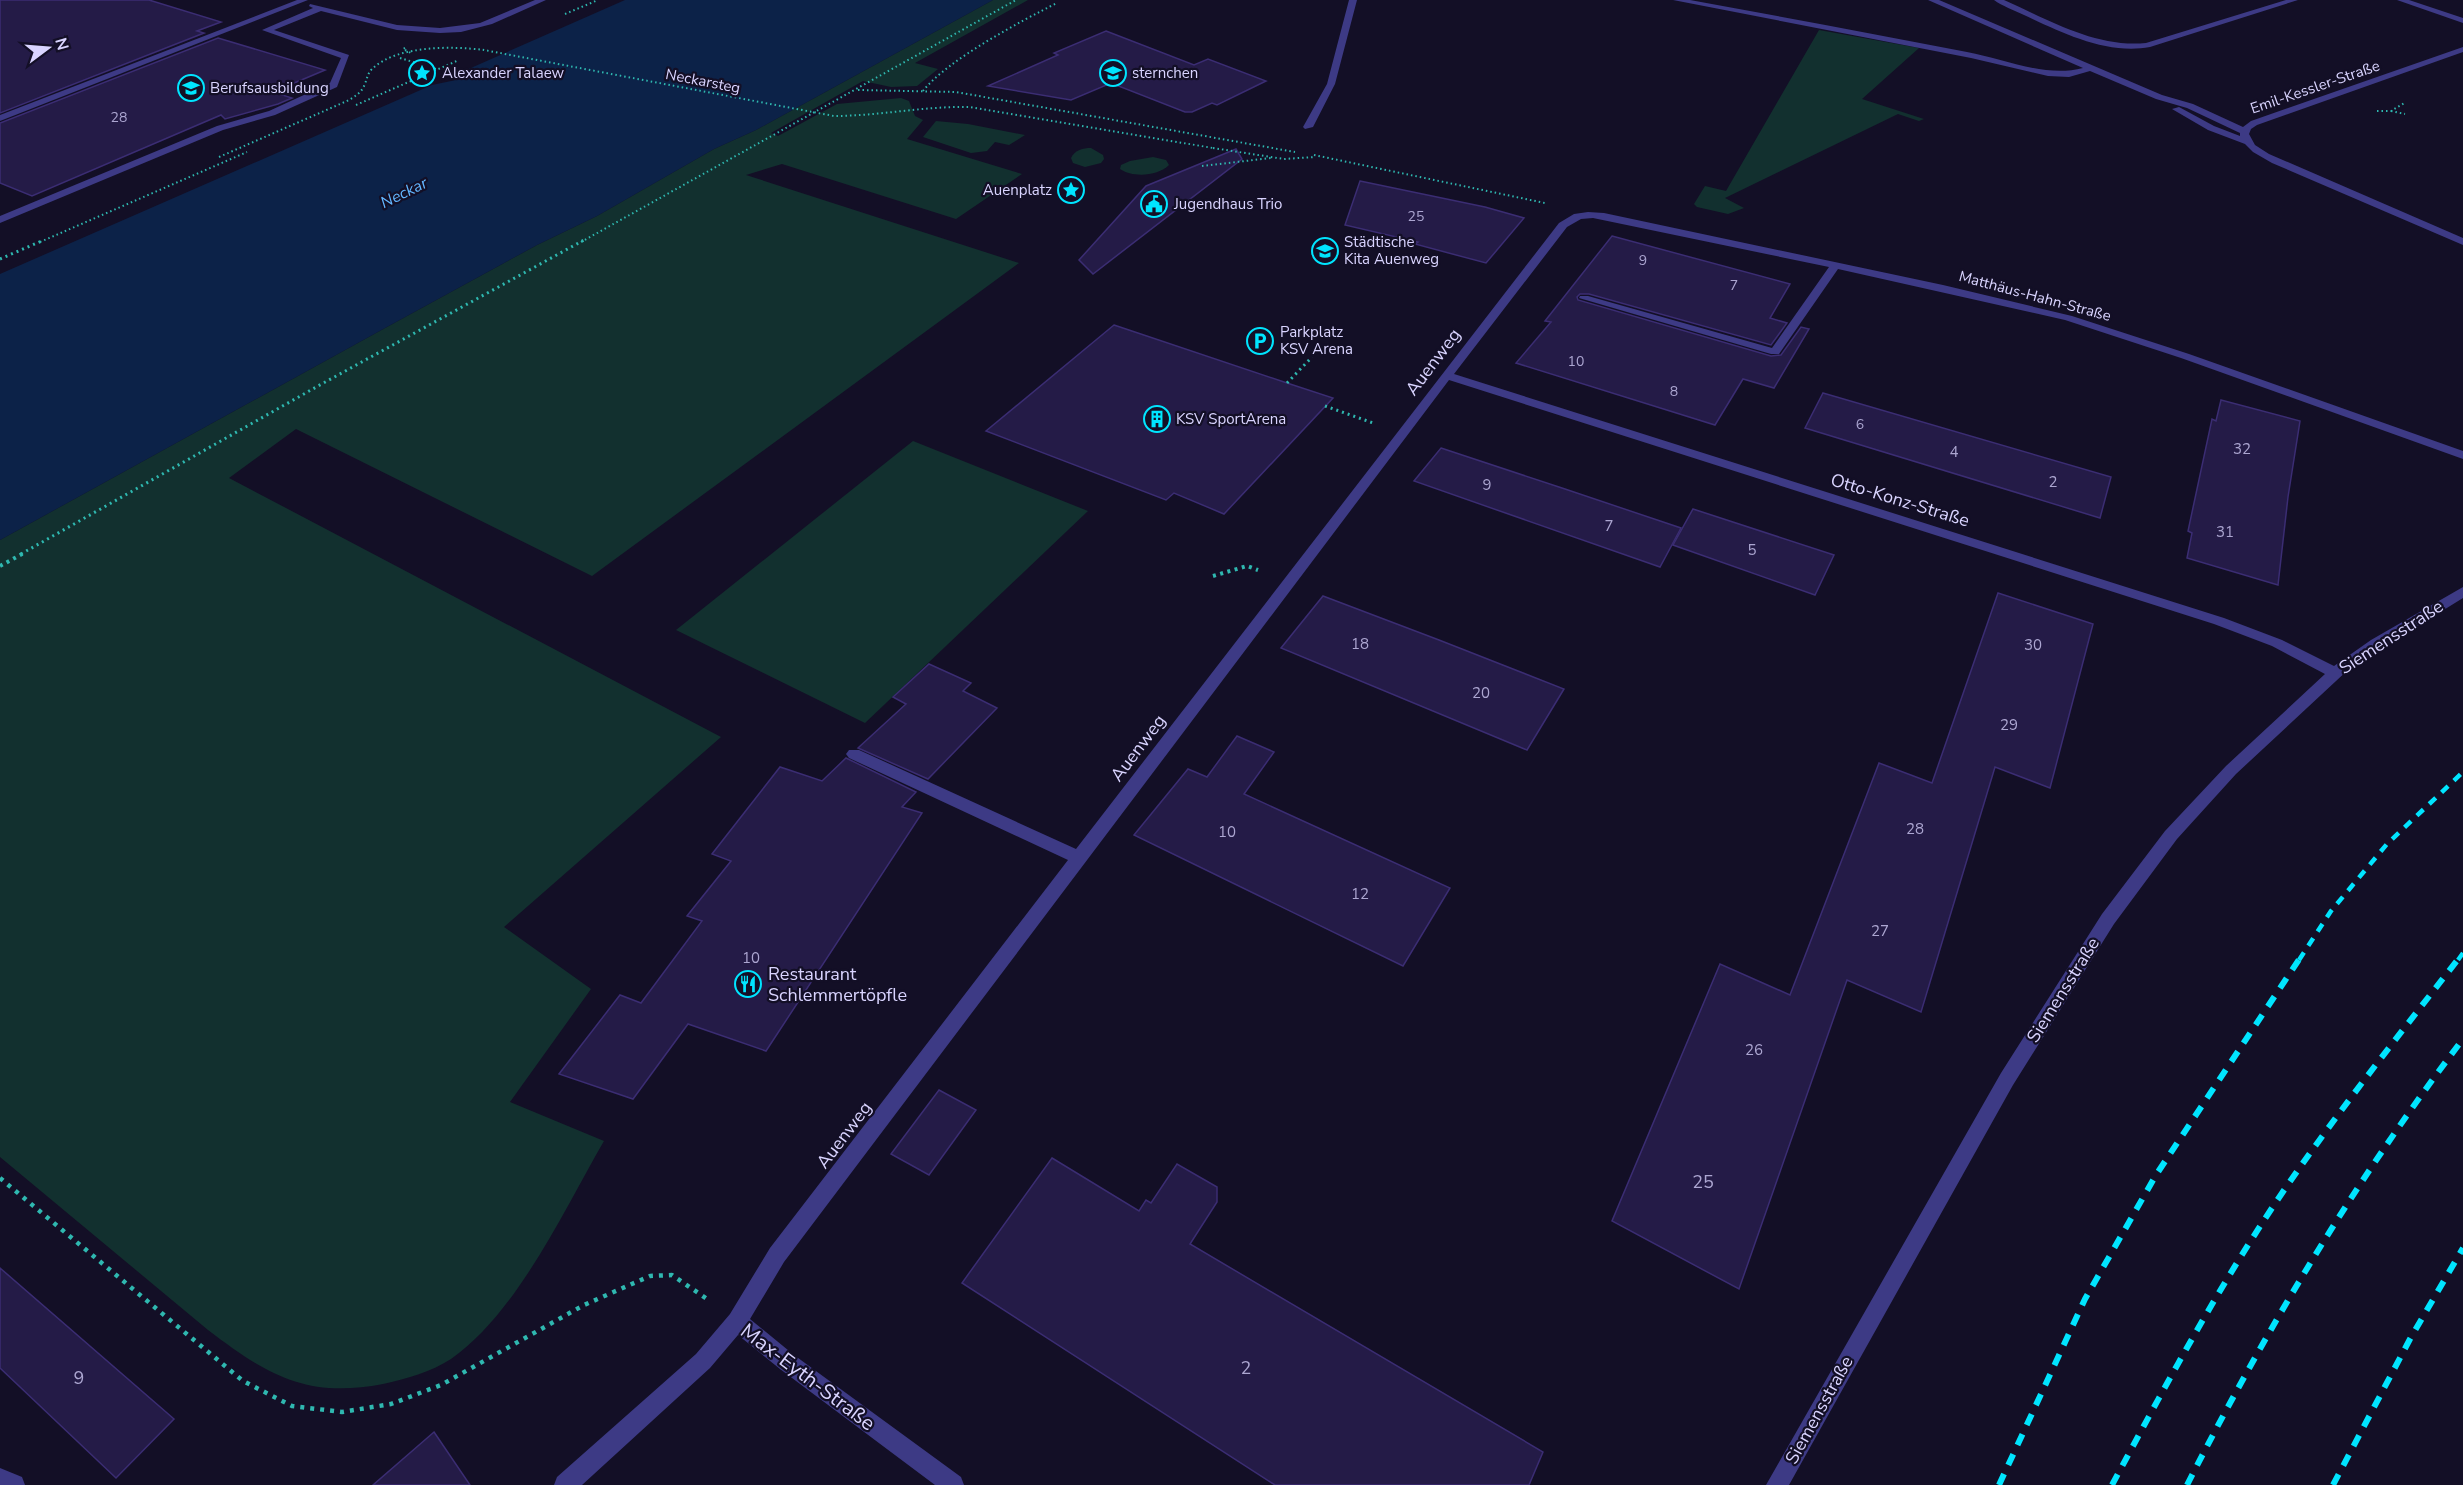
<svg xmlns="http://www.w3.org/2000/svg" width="2463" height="1485" font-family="'Nunito Sans',sans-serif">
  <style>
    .green { fill: #12302f }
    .water { fill: #0c2248 }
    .building { fill: #241b47; stroke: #3b2d73; stroke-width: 1.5 }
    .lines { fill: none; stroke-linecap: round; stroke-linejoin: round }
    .path-far3 { stroke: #2fb8b0; stroke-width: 2; stroke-dasharray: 1.5 3; stroke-linecap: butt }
    .path-far2 { stroke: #2fb8b0; stroke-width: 3; stroke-dasharray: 2 4; stroke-linecap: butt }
    .path-far1 { stroke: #2fb8b0; stroke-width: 4; stroke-dasharray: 3 4.5; stroke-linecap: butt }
    .path { stroke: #2fb8b0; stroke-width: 4.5; stroke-dasharray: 4 6; stroke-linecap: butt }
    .minor { fill: #3d3a85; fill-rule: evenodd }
    .rail-far1 { stroke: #00e5ff; stroke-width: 4.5; stroke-dasharray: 9 8; stroke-linecap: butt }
    .rail { stroke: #00e5ff; stroke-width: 6; stroke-dasharray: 12 10; stroke-linecap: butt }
    .path-bridge { stroke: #2fb8b0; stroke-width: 2; stroke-dasharray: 1.5 3; stroke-linecap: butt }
    .labels { text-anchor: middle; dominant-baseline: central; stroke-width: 4.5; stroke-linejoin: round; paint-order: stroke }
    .far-number-label { font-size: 14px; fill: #aca6d1 }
    .far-poi-label { font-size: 15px; fill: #d9d4ff; stroke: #130f26; text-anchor: start }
    .far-street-label { font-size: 15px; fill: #d9d4ff; stroke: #130f26 }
    .number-label { font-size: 15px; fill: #aca6d1 }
    .far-water-label { font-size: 16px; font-style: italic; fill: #62b6ff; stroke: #130f26 }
    .street-label { font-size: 18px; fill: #d9d4ff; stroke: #130f26 }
    .poi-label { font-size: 18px; fill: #d9d4ff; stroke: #130f26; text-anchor: start }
    .near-number-label { font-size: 18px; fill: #aca6d1 }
    .near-street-label { font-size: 21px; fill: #d9d4ff; stroke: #130f26 }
  </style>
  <rect width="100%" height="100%" fill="#130f26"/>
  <g class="green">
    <path d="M993 0H1028L915 63 938 69 917 86 891 87 863 81 771 133 778 136 837 104 901 98 909 101 915 116 923 120 907 139 1022 174 956 219 782 164 746 175 1019 263 592 576 296 429 229 478 721 737 504 927 591 989 510 1102 604 1141C564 1210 517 1313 451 1359 431 1372 406 1379 383 1384 306 1399 266 1374 208 1330L0 1157V540L385 328 537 245 597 216 714 149 756 130Z"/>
    <path d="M1819 30 1919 48 1862 99 1924 119 1919 121 1898 114 1725 198 1744 208 1728 214 1697 207 1694 204 1705 186 1726 191Z"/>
    <path d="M936 121 968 124 1025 135 1009 145 995 142 987 151 971 153 923 137Z"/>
    <path d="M1091 148 1103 155 1104 159 1101 163 1085 167 1073 163 1071 158C1075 150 1083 148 1091 148Z"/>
    <path d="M1153 157 1166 160 1169 165C1158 176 1133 178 1120 169L1121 165 1130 161Z"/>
    <path d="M913 441 1088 511 865 723 676 630Z"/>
  </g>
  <path class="water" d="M625 0H993L756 130 714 149 597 216 537 245 385 328 0 540V274L432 85 456 80 455 75Z"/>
  <g class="building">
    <path d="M0 0H149L221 22 197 31 204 33 0 113Z"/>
    <path d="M1106 31 1194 65 1208 59 1266 81 1217 105 1212 103 1192 112H1185L1111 83 1071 100 988 86 1058 55 1054 53Z"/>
    <path d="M218 38 325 70 273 92 292 98 278 104 225 119 221 115 32 196 0 183V123Z"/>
    <path d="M1236 149 1242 159 1093 274 1079 260 1146 186Z"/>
    <path d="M1360 181 1485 207 1524 218 1486 263 1415 244 1418 242 1345 225Z"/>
    <path d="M1612 236 1790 284 1770 318 1787 323 1771 345 1589 294H1580L1577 297 1578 300 1771 356 1781 355 1801 327 1809 329 1774 388 1743 379 1715 425 1516 363 1551 322 1545 321Z"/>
    <path d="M1114 325 1287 383 1333 398 1224 514 1174 493 1166 500 986 431Z"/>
    <path d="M1823 393 2111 477 2100 518 1805 428Z"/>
    <path d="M2221 400 2300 421 2288 497 2278 585 2187 558 2192 533 2188 531 2212 419 2216 421Z"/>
    <path d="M1441 448 1562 488 1681 528 1660 567 1414 481Z"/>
    <path d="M1693 509 1834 555 1815 595 1673 545Z"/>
    <path d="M1998 593 2093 624 2050 788 1995 767 1921 1012 1847 980 1739 1289 1612 1221 1720 964 1790 995 1879 763 1932 783Z"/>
    <path d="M1323 596 1439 640 1564 689 1527 750 1281 648Z"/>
    <path d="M929 664 971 683 963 691 997 708 928 779 858 748 906 704 893 697Z"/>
    <path d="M1237 736 1274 752 1244 794 1450 888 1403 966 1134 835 1188 769 1207 777Z"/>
    <path d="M846 758 916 792 902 807 922 813 766 1051 688 1024 633 1099 559 1074 620 995 641 1003 702 921 687 916 731 861 712 854 780 767 822 781Z"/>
    <path d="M939 1090 976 1110 929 1175 891 1154Z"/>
    <path d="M1052 1158 1139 1211 1146 1200 1151 1203 1177 1164 1217 1187V1202L1190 1244 1543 1452 1529 1485H1275L962 1283Z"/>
    <path d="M0 1268 174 1419 116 1478 0 1368Z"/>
    <path d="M434 1432 470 1485H373Z"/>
  </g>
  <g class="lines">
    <g class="path-far3">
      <path d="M565 14 598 0"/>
      <path d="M400 58 436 69"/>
      <path d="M858 90 956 92 1295 152"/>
      <path d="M923 91C947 60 1021 21 1057 3"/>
      <path d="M356 105 459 60"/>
      <path d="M2377 111H2391L2406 102"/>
      <path d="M2391 111 2405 114"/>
      <path d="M1213 148 1284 159 1315 157"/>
      <path d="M1314 155 1545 203"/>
      <path d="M1202 166 1271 158"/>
      <path d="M40 242 247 152"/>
      <path d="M581 242 1016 0"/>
    </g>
    <g class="path-far2">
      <path d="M0 259 44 240"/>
      <path d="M1287 383 1312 357"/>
      <path d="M1325 406 1373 423"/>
      <path d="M21 554 318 386 584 240"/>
    </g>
    <g class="path-far1">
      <path d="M0 566 24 553"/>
      <path d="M1213 576 1247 566 1258 570"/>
    </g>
    <path class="path" d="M0 1178 243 1381 292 1406 342 1412 391 1404 441 1385 584 1305 650 1276 672 1275 710 1301"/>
    <g class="minor">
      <path d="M297 0H308L0 121V115Z"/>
      <path d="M535 0H546L492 24 461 32 440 33 397 30 321 11 274 30 349 55 337 87 275 115 223 130 0 223V216L217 126 269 111 330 83 341 58 262 30 313 8 309 6 310 4 397 25 440 28 480 23Z"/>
      <path d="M1349 0H1357L1335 84 1313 127 1305 129 1303 127 1327 84Z"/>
      <path d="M1673 0H1690C1782 17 1875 34 1967 52 2005 59 2045 78 2083 68L1928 0H1939L2162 95 2193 104 2243 127 2251 121 2463 47V52L2257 125 2251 129 2249 134 2255 145 2269 154 2463 238V245L2272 163 2253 152 2245 144 2208 130 2172 109 2179 107 2214 126 2240 136V133L2187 108 2156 99 2090 71 2069 77 2048 76 1971 58Z"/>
      <path d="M1994 0H2004C2049 20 2096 48 2146 43L2286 0H2298L2150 47C2107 55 2062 33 2024 15 2014 10 2002 6 1994 0Z"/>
      <path d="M2397 0H2409L2463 18V23Z"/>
      <path d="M1588 212 1604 213 1943 285 2072 316 2189 354 2463 451V459L2181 358 2065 320 1838 269 1779 354H1771L1579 298 1580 296H1588L1772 348 1829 267 1593 218 1581 219 1567 227 1454 374 2224 618 2282 640 2334 666 2371 640 2463 587V598L2350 668 2236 774 2177 839 2114 924 2013 1085 1789 1485H1766L2001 1073 2102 914 2165 831 2226 766 2325 674 2272 646 2214 624 1449 380 784 1262 750 1319 794 1355 961 1477 964 1485H935L780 1369 738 1335 710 1368 582 1485H554L557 1477 696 1354 730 1314 770 1248 1068 860 849 758 846 754 849 750H859L1076 849 1559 223 1574 214Z"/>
      <path d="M0 1468 22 1477 25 1485H0Z"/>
    </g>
    <g class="rail-far1">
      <path d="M2299 960 2331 911 2387 844 2463 772"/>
      <path d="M2458 960 2463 953"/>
    </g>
    <g class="rail">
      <path d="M1999 1485 2085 1299 2156 1175 2300 958"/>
      <path d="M2112 1485C2163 1390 2214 1295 2274 1205 2331 1120 2396 1039 2459 958"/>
      <path d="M2187 1485C2267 1328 2356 1179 2463 1039"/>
      <path d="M2333 1485 2410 1339 2463 1248"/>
    </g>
    <g class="path-bridge">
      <path d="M405 48 403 49 411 53"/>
      <path d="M219 157 347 101C354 97 361 93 364 86 367 80 367 74 372 69 397 45 452 46 484 50L834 116C879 116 924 106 969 107L1213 148"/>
    </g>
  </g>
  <defs>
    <symbol id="sight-ring" viewBox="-11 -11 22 22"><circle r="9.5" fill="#130f26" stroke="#00e5ff" stroke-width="1.5"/><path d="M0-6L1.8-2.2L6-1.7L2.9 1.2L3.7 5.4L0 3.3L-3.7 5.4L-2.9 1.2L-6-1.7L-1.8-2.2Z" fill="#00e5ff"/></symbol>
    <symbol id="school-ring" viewBox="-11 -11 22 22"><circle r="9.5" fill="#130f26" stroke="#00e5ff" stroke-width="1.5"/><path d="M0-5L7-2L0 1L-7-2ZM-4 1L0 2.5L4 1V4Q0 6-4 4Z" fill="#00e5ff"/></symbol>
    <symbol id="civic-ring" viewBox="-11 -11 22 22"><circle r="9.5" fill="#130f26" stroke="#00e5ff" stroke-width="1.5"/><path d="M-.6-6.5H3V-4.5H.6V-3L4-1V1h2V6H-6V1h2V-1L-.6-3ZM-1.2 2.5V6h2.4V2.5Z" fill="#00e5ff"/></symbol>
    <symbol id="parking-ring" viewBox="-11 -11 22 22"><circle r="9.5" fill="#130f26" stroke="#00e5ff" stroke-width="1.5"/><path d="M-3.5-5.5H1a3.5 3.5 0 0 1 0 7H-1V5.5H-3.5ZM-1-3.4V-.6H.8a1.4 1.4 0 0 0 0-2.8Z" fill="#00e5ff"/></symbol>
    <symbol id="building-ring" viewBox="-11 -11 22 22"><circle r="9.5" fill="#130f26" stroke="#00e5ff" stroke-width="1.5"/><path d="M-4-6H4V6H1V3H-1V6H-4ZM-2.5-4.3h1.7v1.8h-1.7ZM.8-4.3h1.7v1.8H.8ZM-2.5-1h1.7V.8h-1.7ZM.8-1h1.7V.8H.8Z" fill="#00e5ff"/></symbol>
    <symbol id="restaurant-ring" viewBox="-11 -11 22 22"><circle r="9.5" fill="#130f26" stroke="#00e5ff" stroke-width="1.5"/><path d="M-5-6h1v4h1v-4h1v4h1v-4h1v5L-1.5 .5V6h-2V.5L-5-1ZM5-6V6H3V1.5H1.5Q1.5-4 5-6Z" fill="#00e5ff"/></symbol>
  </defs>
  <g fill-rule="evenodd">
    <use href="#sight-ring" x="407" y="58" width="30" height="30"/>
    <use href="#school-ring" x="1098" y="58" width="30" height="30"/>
    <use href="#school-ring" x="176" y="73" width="30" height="30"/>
    <use href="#sight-ring" x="1056" y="175" width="30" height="30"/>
    <use href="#civic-ring" x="1139" y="189" width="30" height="30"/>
    <use href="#school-ring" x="1310" y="236" width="30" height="30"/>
    <use href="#parking-ring" x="1245" y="326" width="30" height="30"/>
    <use href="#building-ring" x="1142" y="404" width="30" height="30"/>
    <use href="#restaurant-ring" x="733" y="969" width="30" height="30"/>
  </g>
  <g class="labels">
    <g class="far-number-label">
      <text x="119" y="117">28</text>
      <text x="1416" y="216">25</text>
      <text x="1643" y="260">9</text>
      <text x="1734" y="285">7</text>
      <text x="1576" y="361">10</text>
      <text x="1674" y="391">8</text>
      <text x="1860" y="424">6</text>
    </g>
    <g class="far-poi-label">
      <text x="442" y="73">Alexander Talaew</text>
      <text x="1132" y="73">sternchen</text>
      <text x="210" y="88">Berufsausbildung</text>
      <text x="1052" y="190" text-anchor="end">Auenplatz</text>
      <text x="1174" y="204">Jugendhaus Trio</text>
      <text x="1344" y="242">Städtische<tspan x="1344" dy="17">Kita Auenweg</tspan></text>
      <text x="1280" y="332">Parkplatz<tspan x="1280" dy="17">KSV Arena</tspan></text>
      <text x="1176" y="419">KSV SportArena</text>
    </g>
    <g class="far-street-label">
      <text transform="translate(703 81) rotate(11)">Neckarsteg</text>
      <text transform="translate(2315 87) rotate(-19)">Emil-Kessler-Straße</text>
      <text transform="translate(2035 296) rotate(15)">Matthäus-Hahn-Straße</text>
    </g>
    <g class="number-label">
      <text x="2242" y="449">32</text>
      <text x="1954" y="452">4</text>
      <text x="2053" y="482">2</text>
      <text x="1487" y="485">9</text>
      <text x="1609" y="526">7</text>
      <text x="2225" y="532">31</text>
      <text x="1752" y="550">5</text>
      <text x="1360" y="644">18</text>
      <text x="2033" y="645">30</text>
      <text x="1481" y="693">20</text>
      <text x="2009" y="725">29</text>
      <text x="1915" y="829">28</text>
      <text x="1227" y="832">10</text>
      <text x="1360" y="894">12</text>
      <text x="1880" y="931">27</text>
      <text x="751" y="958">10</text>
      <text x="1754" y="1050">26</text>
    </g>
    <g class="far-water-label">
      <text transform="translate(404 193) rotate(-26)">Neckar</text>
    </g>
    <g class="street-label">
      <text transform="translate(1433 362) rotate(-53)">Auenweg</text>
      <text transform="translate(1900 500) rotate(17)">Otto-Konz-Straße</text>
      <text transform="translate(2391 637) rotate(-33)">Siemensstraße</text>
      <text transform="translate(1138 748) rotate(-53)">Auenweg</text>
      <text transform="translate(2063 990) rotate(-58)">Siemensstraße</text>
      <text transform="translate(844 1135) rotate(-53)">Auenweg</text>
      <text transform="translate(1819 1410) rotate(-61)">Siemensstraße</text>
    </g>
    <g class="poi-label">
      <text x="768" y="974">Restaurant<tspan x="768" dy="21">Schlemmertöpfle</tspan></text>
    </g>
    <g class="near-number-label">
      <text x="1703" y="1182">25</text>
      <text x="1246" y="1368">2</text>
      <text x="79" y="1378">9</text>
    </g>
    <g class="near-street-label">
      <text transform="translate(808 1377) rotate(37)">Max-Eyth-Straße</text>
    </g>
  </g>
  <g transform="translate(48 48) rotate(74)" stroke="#130f26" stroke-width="4.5" paint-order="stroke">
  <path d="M0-4.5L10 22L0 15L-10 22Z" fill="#d9d4ff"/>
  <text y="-9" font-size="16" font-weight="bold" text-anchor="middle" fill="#d9d4ff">N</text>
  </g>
</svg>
